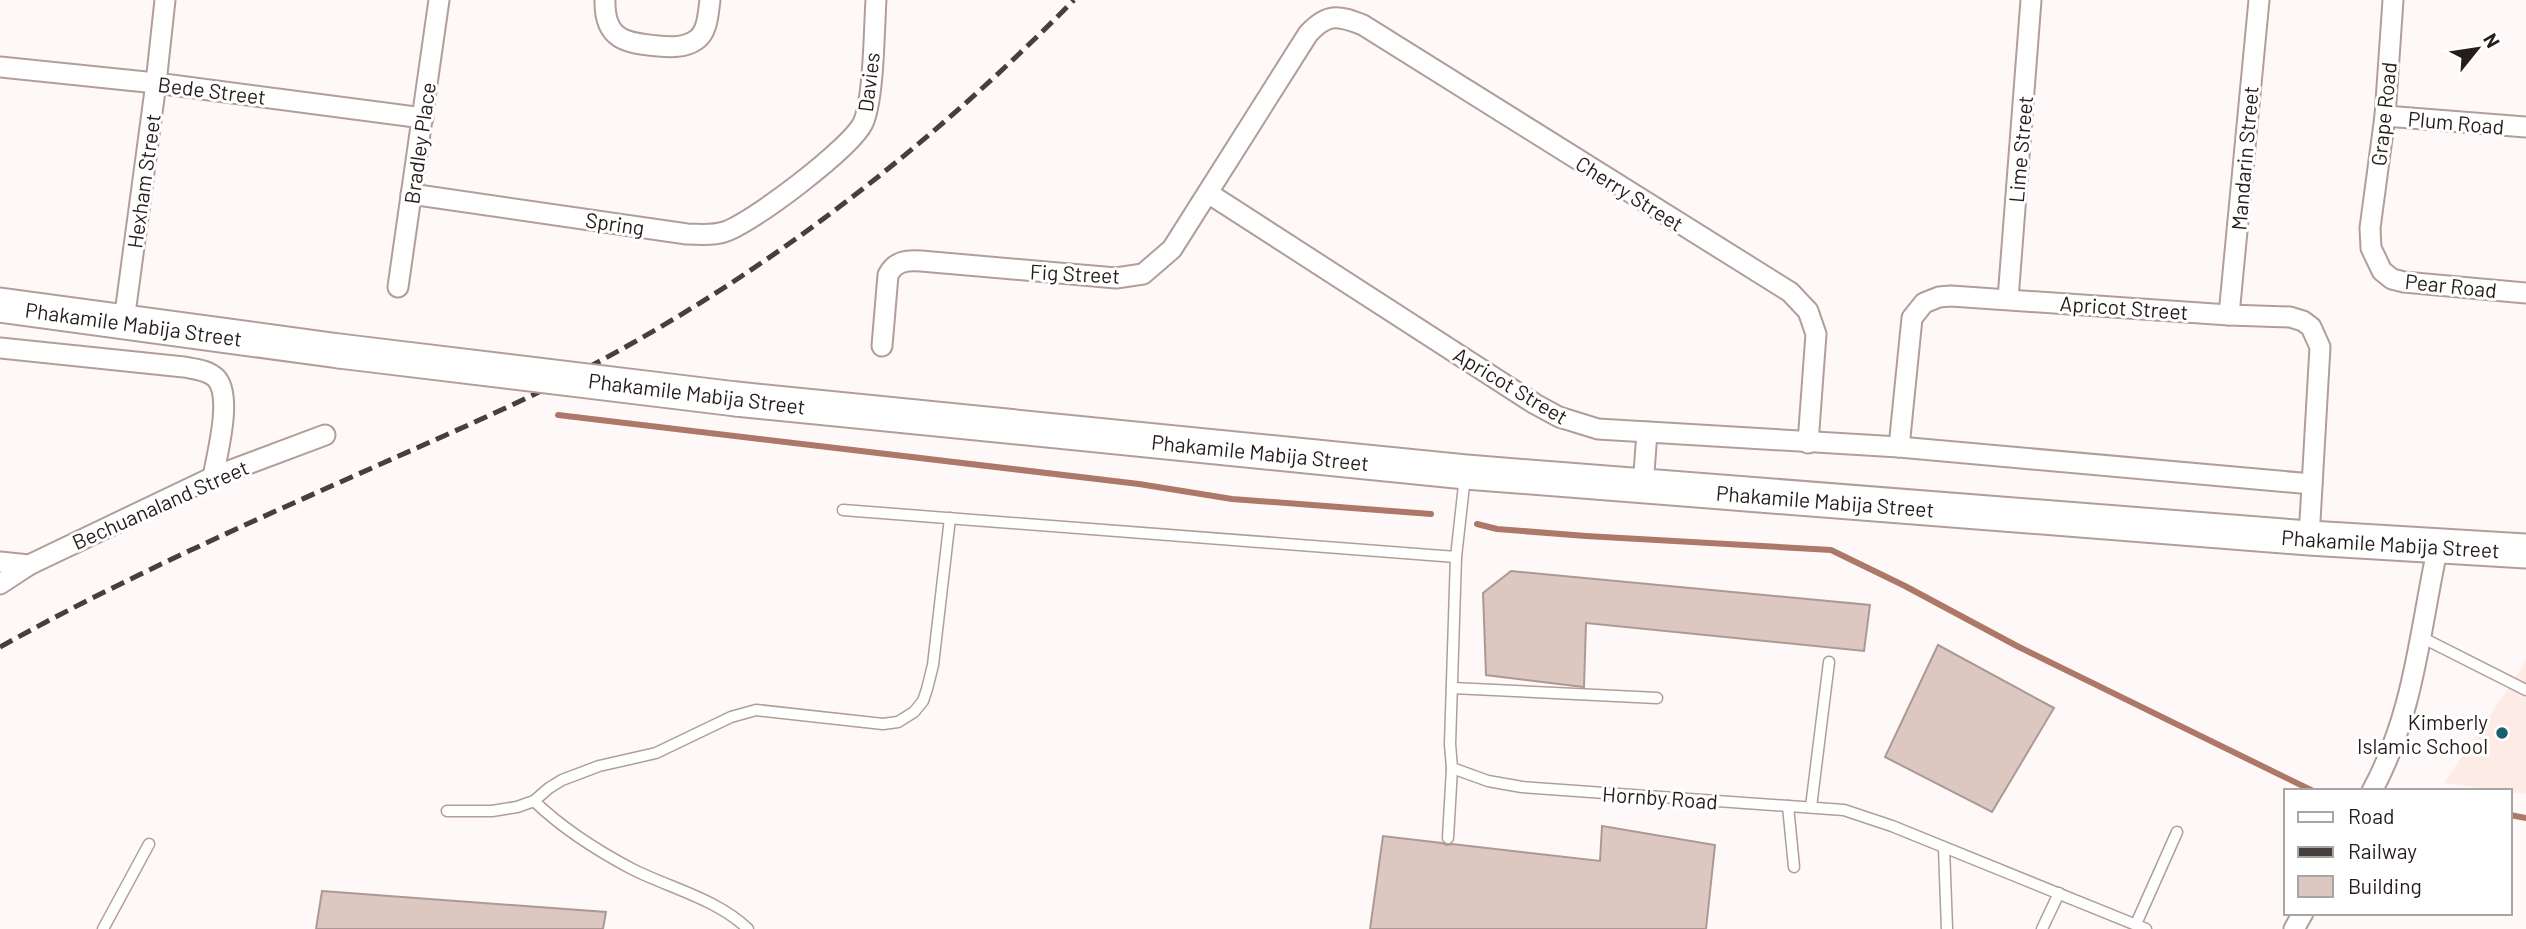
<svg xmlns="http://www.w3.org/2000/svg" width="2526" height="929" font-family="Barlow,sans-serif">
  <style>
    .built { fill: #fdebe6 }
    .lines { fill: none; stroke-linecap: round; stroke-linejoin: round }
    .stream { stroke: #ad7868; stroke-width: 6 }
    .building { fill: #dcc7c1; stroke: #ac9993; stroke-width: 2 }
    .lane-casing { stroke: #b29e98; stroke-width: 13 }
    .street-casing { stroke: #b29e98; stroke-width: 23 }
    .highway-casing { stroke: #b29e98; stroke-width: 37 }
    .lane { stroke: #fff; stroke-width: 10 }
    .street { stroke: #fff; stroke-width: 19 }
    .highway { stroke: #fff; stroke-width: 33 }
    .rail { stroke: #473f3d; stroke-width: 5; stroke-dasharray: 14 7; stroke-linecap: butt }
    .highway-bridge-casing { stroke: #b29e98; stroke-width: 37; stroke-linecap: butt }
    .highway-bridge { stroke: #fff; stroke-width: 33 }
    .poi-dot { fill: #196070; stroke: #fff; stroke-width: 2.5 }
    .labels { text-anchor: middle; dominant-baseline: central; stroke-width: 6; stroke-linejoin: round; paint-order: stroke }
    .street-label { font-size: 21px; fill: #251d1b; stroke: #fff }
    .poi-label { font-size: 21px; fill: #251d1b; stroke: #fff; text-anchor: end }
  </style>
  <rect width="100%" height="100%" fill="#fef9f8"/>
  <path class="built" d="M2526 660V794L2444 783 2512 683Z"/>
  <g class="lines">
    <g class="stream">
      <path d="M558 415 1139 484 1232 499 1431 514"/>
      <path d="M1477 524 1497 529 1586 536 1831 550 1905 586 2017 646 2313 791"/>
      <path d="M2510 815 2526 818"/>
    </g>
  </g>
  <g class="building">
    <path d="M1511 571 1870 605 1864 651 1586 623 1584 687 1486 675 1483 593Z"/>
    <path d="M1938 645 2054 708 1992 812 1885 757Z"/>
    <path d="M1602 826 1715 845 1706 929H1370L1383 836 1442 843 1447 845 1452 844 1600 861Z"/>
    <path d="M322 891 606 912 603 929H316Z"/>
  </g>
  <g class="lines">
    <defs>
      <g id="lane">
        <path d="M1465 476 1456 557 1450 744 1452 768 1488 781 1522 787 1844 810 1892 826 2146 929"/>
        <path d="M843 510 1456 557"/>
        <path d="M2421 637 2526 690"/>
        <path d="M1452 688 1657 698"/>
        <path d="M534 801C562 828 598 851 632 869 670 888 717 899 748 929"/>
        <path d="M1788 806 1794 867"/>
        <path d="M1811 807 1829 662"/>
        <path d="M447 811H492L517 807 534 801 549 788 562 780 599 766 656 753 731 717 756 710 883 724 898 722 914 712 923 701 927 689 933 665 950 518"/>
        <path d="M1448 838 1452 768"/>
        <path d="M1944 848 1947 929"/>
        <path d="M2136 924 2177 832"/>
        <path d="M103 929 149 844"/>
        <path d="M2042 929 2059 893"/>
      </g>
      <g id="street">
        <path d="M605 0C604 40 626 43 658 46 670 47 685 48 696 40 708 32 708 13 710 0"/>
        <path d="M2393 0 2385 116 2370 228 2371 248 2382 271 2392 279 2404 282 2526 293"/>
        <path d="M0 67 156 83 423 118"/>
        <path d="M2385 116 2526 127"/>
        <path d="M1208 193 1535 404 1559 417 1598 429 1899 447 2312 484"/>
        <path d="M411 194 687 234C699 234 712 236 724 232 751 224 851 148 863 123 874 99 874 29 876 0"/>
        <path d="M398 287 439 0"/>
        <path d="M2008 299 2031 0"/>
        <path d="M2229 315 2259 0"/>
        <path d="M124 321 156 83 165 0"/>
        <path d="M882 346 888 275C895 261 907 260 921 261L1116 278 1143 274 1172 249 1308 34C1327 13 1338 15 1363 25L1790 292 1808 311 1816 334 1808 443"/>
        <path d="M0 348 184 367C195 369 208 370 216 378 233 396 217 454 213 477"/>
        <path d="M1899 447 1912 318 1924 303 1939 297 1951 296 2229 315 2290 317 2303 321 2311 327 2320 347 2309 538"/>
        <path d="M1643 486 1647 432"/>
        <path d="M0 562 29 565"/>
        <path d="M0 584 29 565 213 477 325 435"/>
        <path d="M2372 791C2415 711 2419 633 2438 546"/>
        <path d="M2294 929 2303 913"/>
      </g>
      <g id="highway">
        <path id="s1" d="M0 305 339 351"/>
        <path id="s2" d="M736 399 1466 472 2309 538 2526 551"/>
      </g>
    </defs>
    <use href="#lane" class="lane-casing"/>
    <use href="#street" class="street-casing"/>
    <use href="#highway" class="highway-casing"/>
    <use href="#lane" class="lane"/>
    <use href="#street" class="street"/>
    <use href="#highway" class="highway"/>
    <path class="rail" d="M0 647C124 578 253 521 383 463 466 426 550 390 629 345 793 253 942 134 1074 0"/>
    <defs>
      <path id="highway-bridge" d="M339 351 736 399"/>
    </defs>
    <use href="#highway-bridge" class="highway-bridge-casing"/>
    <use href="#highway-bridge" class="highway-bridge"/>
  </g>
  <circle class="poi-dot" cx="2502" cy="733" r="7"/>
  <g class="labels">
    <g class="street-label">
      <text transform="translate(868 82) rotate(-83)">Davies</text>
      <text transform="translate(212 90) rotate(7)">Bede Street</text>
      <text transform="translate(2383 114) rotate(-84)">Grape Road</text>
      <text transform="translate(2456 122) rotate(5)">Plum Road</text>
      <text transform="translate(419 143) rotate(-82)">Bradley Place</text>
      <text transform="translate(2020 149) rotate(-85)">Lime Street</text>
      <text transform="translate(2244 158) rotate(-85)">Mandarin Street</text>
      <text transform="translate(143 181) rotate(-82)">Hexham Street</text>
      <text transform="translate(1630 193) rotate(32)">Cherry Street</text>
      <text transform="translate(615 223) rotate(8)">Spring</text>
      <text transform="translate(1075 273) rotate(3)">Fig Street</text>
      <text transform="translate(2451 285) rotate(6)">Pear Road</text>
      <text transform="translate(2124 307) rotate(4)">Apricot Street</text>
      <text stroke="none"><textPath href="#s1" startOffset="135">Phakamile Mabija Street</textPath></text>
      <text transform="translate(1511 385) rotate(31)">Apricot Street</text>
      <text transform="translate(697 393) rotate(7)">Phakamile Mabija Street</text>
      <text stroke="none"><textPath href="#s2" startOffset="527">Phakamile Mabija Street</textPath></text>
      <text stroke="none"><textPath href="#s2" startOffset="1094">Phakamile Mabija Street</textPath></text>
      <text transform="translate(160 504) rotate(-24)">Bechuanaland Street</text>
      <text stroke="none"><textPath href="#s2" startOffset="1661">Phakamile Mabija Street</textPath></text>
      <text transform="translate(1660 797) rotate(4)">Hornby Road</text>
    </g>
    <g class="poi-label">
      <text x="2488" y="721">Kimberly<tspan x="2488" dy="24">Islamic School</tspan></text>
    </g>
  </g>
  <rect x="2284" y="789" width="228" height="126" fill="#ffffff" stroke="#a8a5a4" stroke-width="2"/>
  <rect x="2298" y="812" width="35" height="10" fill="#ffffff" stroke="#a8a5a4" stroke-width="2"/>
  <text x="2348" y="824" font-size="21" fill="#251d1b">Road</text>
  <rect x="2298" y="847" width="35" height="10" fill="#473f3d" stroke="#a8a5a4" stroke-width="2"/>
  <text x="2348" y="859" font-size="21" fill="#251d1b">Railway</text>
  <rect x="2298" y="876" width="35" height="21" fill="#dcc7c1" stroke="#a8a5a4" stroke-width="2"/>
  <text x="2348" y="894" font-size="21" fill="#251d1b">Building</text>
  <g transform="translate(2477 49) rotate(60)" stroke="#ffffff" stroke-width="5" paint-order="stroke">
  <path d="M0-5L12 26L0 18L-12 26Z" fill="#251d1b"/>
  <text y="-10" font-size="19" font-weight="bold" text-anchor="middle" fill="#251d1b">N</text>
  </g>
</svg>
